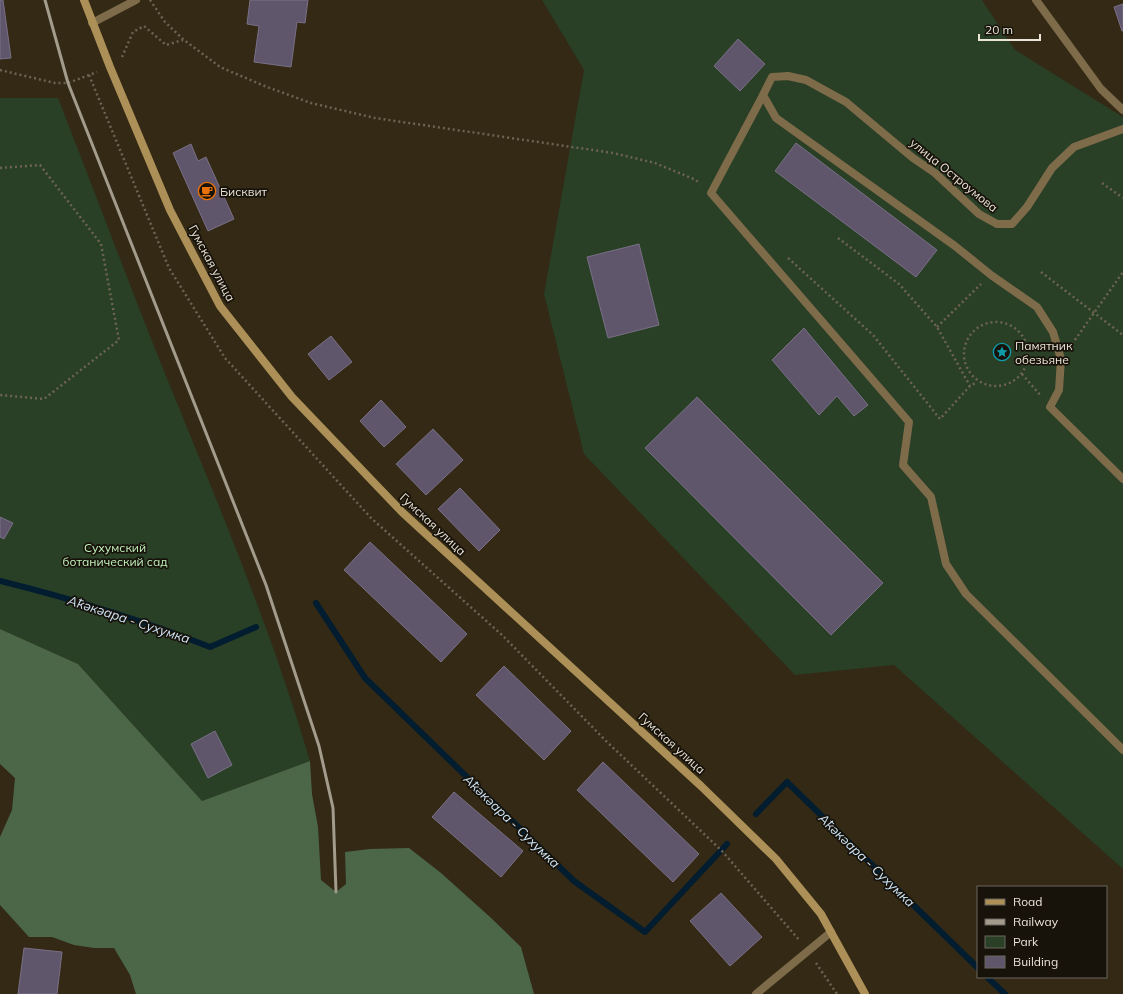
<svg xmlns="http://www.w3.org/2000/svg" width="1123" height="994" font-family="Mulish,sans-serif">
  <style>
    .green { fill: #293f26 }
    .forest { fill: #4b6747 }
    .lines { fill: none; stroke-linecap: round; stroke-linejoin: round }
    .stream { stroke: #021d2f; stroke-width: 6 }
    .building { fill: #5f566c; stroke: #797086 }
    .path { stroke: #6e6453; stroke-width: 2.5; stroke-dasharray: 2 3; stroke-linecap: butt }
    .lane { stroke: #7d6b49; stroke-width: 8 }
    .street { stroke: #7d6b49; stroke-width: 8 }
    .secondary { stroke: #ac9057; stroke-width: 8 }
    .rail { stroke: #a39b8c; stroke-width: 3 }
    .labels { text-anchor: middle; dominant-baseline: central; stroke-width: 3.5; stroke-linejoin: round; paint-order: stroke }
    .street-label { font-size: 12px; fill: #ebe4d8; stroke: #17120a }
    .poi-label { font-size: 12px; fill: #ebe4d8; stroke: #17120a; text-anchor: start }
    .park-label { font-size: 12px; fill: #c2f3bb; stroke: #17120a }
    .water-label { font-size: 13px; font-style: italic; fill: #cfe7fa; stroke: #17120a }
  </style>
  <rect width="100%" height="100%" fill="#332915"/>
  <g class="green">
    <path d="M542 0H982L1015 50 1123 117V869L894 665 795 675 584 454 544 294 584 70Z"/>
    <path d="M0 98H58C95 192 130 287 168 381 219 506 272 631 310 761L202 801 78 664 0 629Z"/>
  </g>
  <path class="forest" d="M0 629 78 664 202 801 310 761 312 794 318 827 321 880 336 892 346 884 345 852 370 849 409 848 441 873 490 917 521 947 534 994H136L130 975 114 948H94L74 945 52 937H29L0 905V837L12 810 15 778 0 764Z"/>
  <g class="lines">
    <g class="stream">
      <path d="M0 581C73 599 141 620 210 647L256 627"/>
      <path d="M316 603 365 678 574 881 645 932 727 844"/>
      <path d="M756 814 787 782 978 968"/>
      <path d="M987 977 1005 994"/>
    </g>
  </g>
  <g class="building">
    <path d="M0 0H3L11 58 0 59Z"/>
    <path d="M250 0H308L305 23 297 22 291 67 254 62 259 26 247 24Z"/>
    <path d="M1123 4V31H1122L1114 7Z"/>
    <path d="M738 39 765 64 740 91 714 66Z"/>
    <path d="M796 143 937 250 916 277 775 171Z"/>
    <path d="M191 144 198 161 206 157 234 219 208 231 173 153Z"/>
    <path d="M639 244 659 325 608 338 587 257Z"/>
    <path d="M804 328 868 405 854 416 837 396 819 415 772 360Z"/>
    <path d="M331 336 352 362 329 380 308 354Z"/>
    <path d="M697 397 883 583 831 635 645 448Z"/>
    <path d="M381 400 406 427 384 447 360 421Z"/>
    <path d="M433 429 463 460 426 495 396 464Z"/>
    <path d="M460 488 500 530 479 551 438 509Z"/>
    <path d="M0 517 13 523 4 539 0 537Z"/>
    <path d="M370 542 467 634 441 662 344 570Z"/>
    <path d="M504 666 571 731 544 760 476 695Z"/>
    <path d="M215 731 232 765 208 778 191 744Z"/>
    <path d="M603 762 699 854 673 882 577 790Z"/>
    <path d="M454 792 523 851 501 877 432 817Z"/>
    <path d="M721 893 762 937 730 966 690 921Z"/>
    <path d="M24 948 62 952 57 994H18Z"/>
  </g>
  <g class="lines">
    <g class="path">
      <path d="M150 0 165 22 184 40 220 67 267 87 311 103 375 118 613 153 655 163 696 180 700 184"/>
      <path d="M122 57 133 32 144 26 166 45 183 40"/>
      <path d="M0 70 55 83H68L97 72"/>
      <path d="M89 75 169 268 225 358 371 518 502 635 606 741 722 851 800 941"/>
      <path d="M0 168 40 165 101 244 119 340 44 399 0 395"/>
      <path d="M1102 183 1123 198"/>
      <path d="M838 238 899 284 937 327 970 386"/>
      <path d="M788 258 873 335 940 419 970 386 977 382"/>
      <path d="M1041 272 1123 335"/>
      <circle cx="996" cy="354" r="32"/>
      <path d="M937 327 981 284"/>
      <path d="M1072 344 1123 272"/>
      <path d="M1022 374 1041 396"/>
      <path d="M816 963 837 994"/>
    </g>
    <g class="lane">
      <path d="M1036 0 1101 89 1123 110"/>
      <path d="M763 95 711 193 909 422 903 465 931 497 946 564 966 594 1123 750"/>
    </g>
    <g class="street">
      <path d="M92 23 136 0"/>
      <path d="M1123 129 1074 147 1052 168 1027 207 1012 224H997L979 214 935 173 913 158 846 102 806 80 788 76 772 77 763 95 776 118 955 246 991 275 1037 307 1053 332 1061 359 1059 390 1050 407 1123 479"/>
      <path d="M756 994 831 932"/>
    </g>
    <path class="secondary" d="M84 0 110 67 170 210 220 306 292 397 402 512 701 786 776 859 821 914 865 994"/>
    <path class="rail" d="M45 0 68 83 266 585 319 746 333 808 336 892"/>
  </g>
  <defs>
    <symbol id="cafe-ring" viewBox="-11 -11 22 22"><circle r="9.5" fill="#17120a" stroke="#e8710a" stroke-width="1.5"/><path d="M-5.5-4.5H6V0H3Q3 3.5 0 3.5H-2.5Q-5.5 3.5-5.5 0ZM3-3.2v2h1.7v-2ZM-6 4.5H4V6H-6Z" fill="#e8710a"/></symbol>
    <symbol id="sight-ring" viewBox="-11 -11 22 22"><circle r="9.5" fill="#17120a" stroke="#0f9aa8" stroke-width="1.5"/><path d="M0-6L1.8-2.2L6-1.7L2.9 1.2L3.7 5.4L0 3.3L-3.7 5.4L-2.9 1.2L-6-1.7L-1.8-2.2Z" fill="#0f9aa8"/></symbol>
  </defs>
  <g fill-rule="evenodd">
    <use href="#cafe-ring" x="197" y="181" width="20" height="20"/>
    <use href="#sight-ring" x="992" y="342" width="20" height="20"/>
  </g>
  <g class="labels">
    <g class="street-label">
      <text transform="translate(954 175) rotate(39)">улица Остроумова</text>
      <text transform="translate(212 263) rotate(62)">Гумская улица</text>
      <text transform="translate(433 524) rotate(43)">Гумская улица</text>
      <text transform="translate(672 743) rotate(42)">Гумская улица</text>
    </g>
    <g class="poi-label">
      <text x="220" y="191">Бисквит</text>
      <text x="1015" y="345">Памятник<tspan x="1015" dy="14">обезьяне</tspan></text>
    </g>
    <g class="park-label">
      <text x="115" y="547">Сухумский<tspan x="115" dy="14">ботанический сад</tspan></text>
    </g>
    <g class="water-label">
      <text transform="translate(129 619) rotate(18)">Аҟәкәара - Сухумка</text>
      <text transform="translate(512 821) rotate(44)">Аҟәкәара - Сухумка</text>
      <text transform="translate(867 860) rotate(44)">Аҟәкәара - Сухумка</text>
    </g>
  </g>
  <rect x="977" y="886" width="130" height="92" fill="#17120a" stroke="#6c665c"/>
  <rect x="985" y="899" width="20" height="6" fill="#ac9057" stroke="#6c665c"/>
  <text x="1013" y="906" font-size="12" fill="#ebe4d8">Road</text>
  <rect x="985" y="919" width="20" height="6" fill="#a39b8c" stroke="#6c665c"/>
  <text x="1013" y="926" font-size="12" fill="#ebe4d8">Railway</text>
  <rect x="985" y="936" width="20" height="12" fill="#293f26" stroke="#6c665c"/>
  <text x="1013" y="946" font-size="12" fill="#ebe4d8">Park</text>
  <rect x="985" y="956" width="20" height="12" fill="#5f566c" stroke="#6c665c"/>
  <text x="1013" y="966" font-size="12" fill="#ebe4d8">Building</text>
  <path d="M979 34v6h61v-6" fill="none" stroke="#ebe4d8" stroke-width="2"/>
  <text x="985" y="34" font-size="12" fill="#ebe4d8" stroke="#17120a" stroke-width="3" paint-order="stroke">20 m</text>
</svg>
